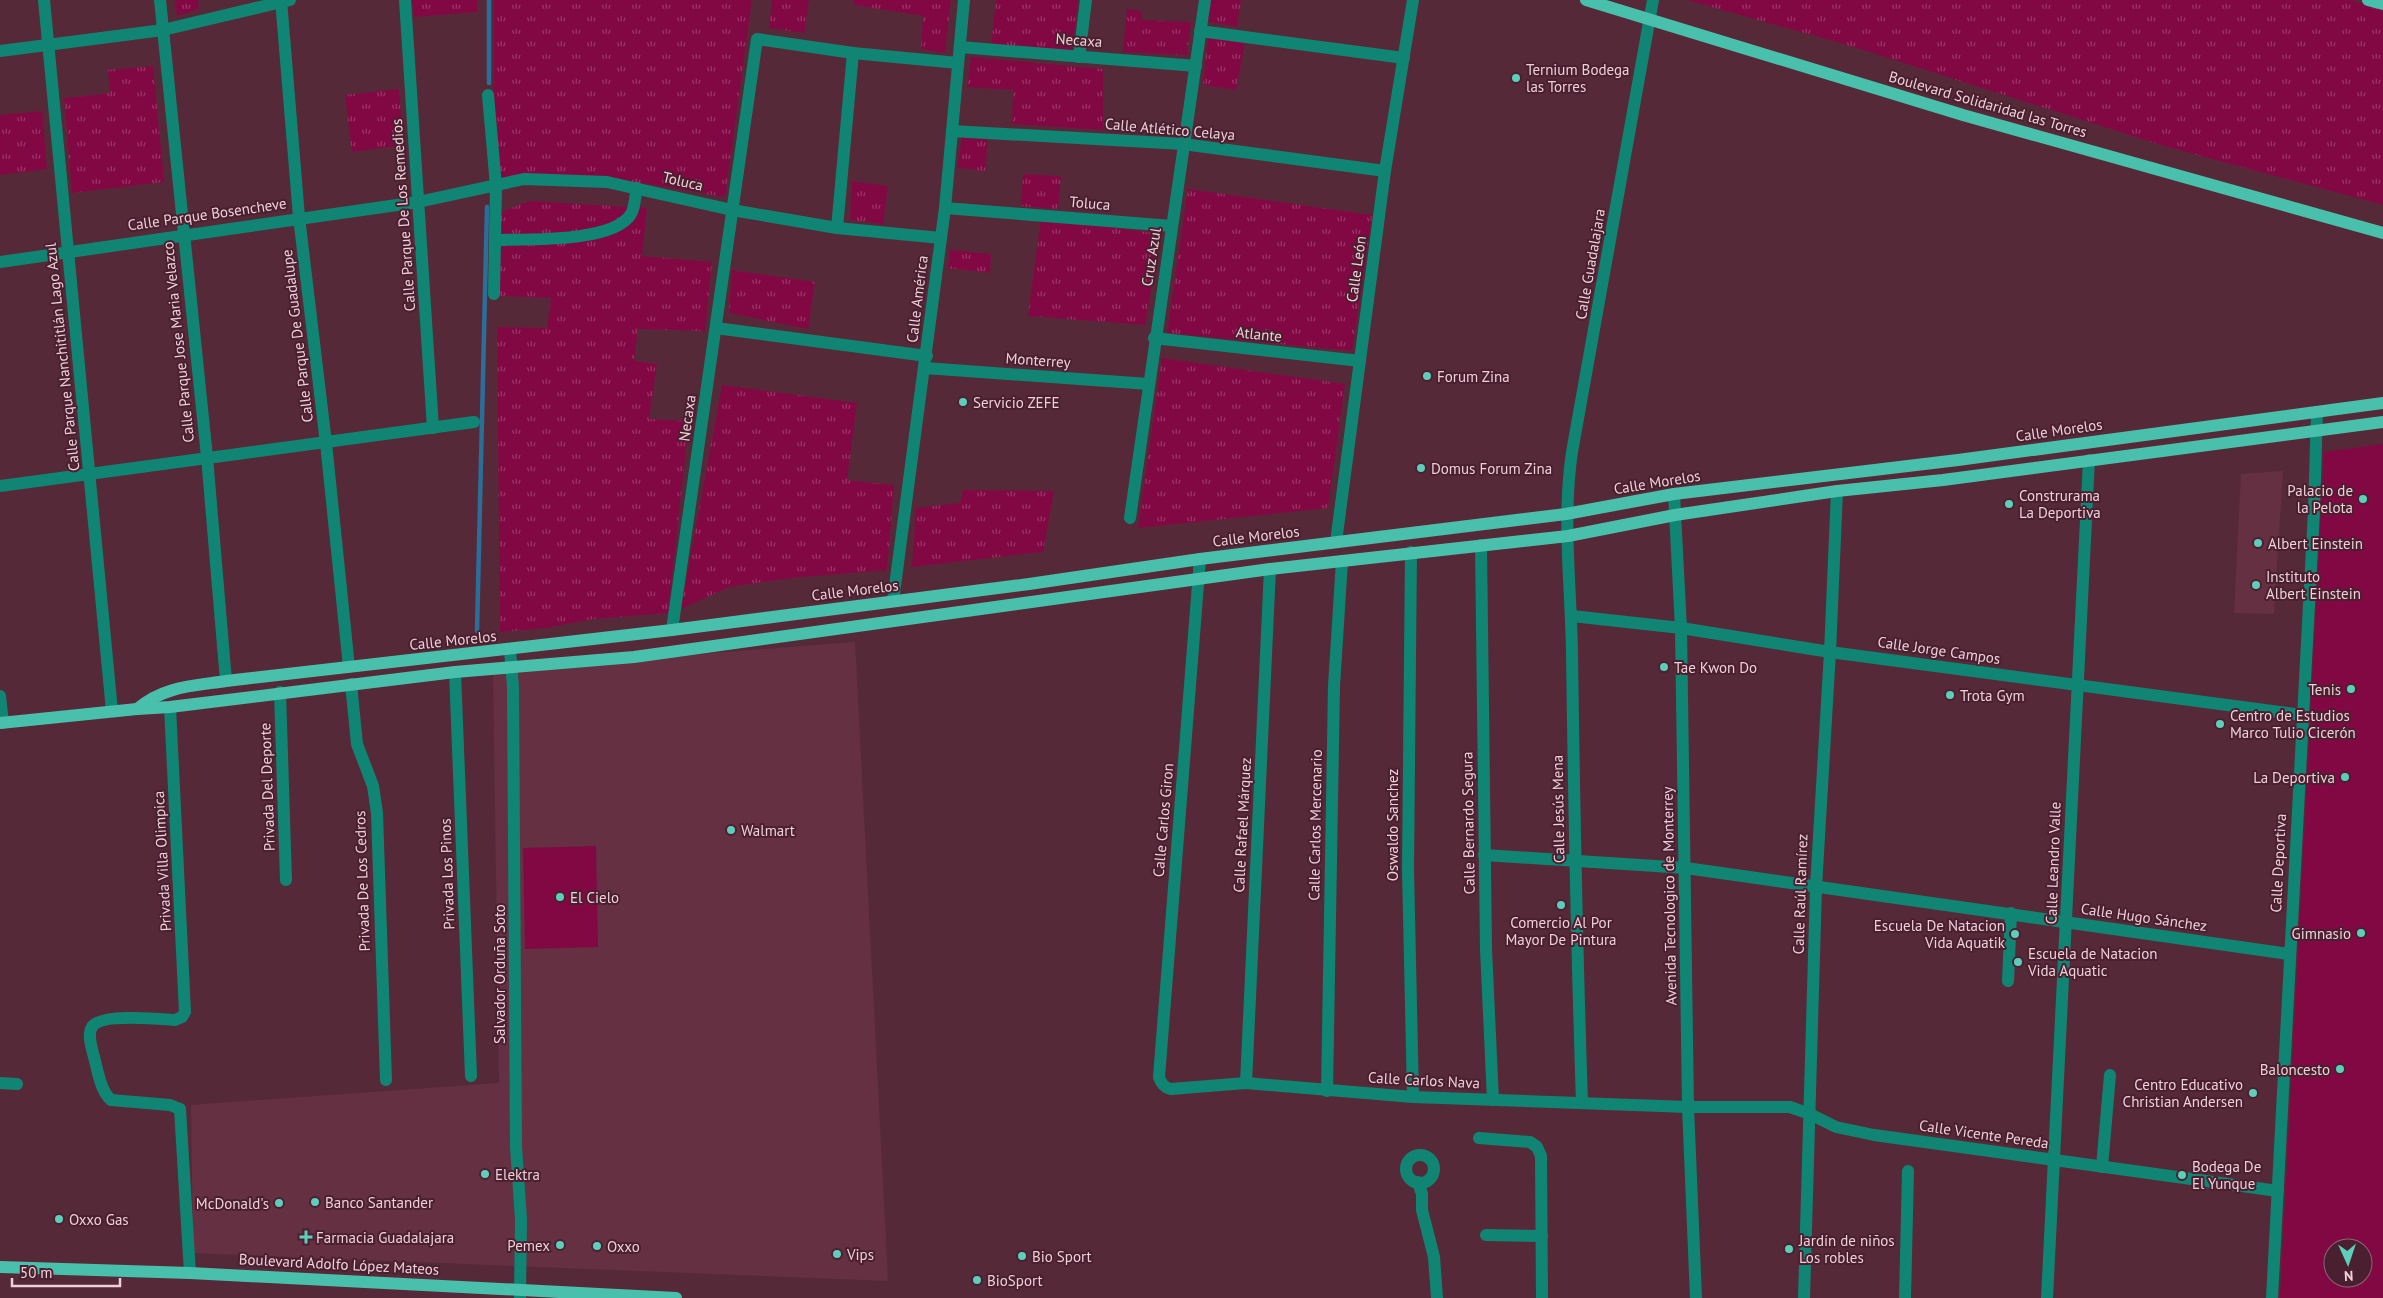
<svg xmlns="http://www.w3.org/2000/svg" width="2383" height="1298" font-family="'PT Sans',sans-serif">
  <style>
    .built { fill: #643042 }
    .grass { fill: url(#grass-tufts) }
    .pitch { fill: #820844; fill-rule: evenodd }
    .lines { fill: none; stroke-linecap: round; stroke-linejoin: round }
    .stream { stroke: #2b6e98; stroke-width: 4.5 }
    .minor { stroke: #108574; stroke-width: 12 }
    .major { stroke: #49c0ab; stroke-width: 12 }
    .poi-dot { fill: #5dceb9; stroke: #4a1f2f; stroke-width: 2 }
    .labels { text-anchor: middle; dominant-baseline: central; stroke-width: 4; stroke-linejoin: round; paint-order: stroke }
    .street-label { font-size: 15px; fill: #edd0d8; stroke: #4a1f2f }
    .poi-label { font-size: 15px; fill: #edd0d8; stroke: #4a1f2f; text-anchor: start }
  </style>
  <defs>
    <pattern id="grass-tufts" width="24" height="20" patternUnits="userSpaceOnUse" patternTransform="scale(1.25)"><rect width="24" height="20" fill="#820844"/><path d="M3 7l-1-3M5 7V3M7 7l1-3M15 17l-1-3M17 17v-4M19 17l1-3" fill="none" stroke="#9a3767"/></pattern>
  </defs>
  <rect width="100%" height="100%" fill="#562939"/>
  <g class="built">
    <path d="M2283 471 2274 614 2234 613 2241 474Z"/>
    <path d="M855 642 888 1281 193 1253 191 1105 499 1083 493 670Z"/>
  </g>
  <g class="grass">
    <path d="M175 0H198L199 9 177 16Z"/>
    <path d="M412 0H477V12L414 17Z"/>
    <path d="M494 0H752L725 197 648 184 544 176 512 177 493 194Z"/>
    <path d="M772 0H809L804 33 769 28Z"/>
    <path d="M854 0H951L945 53 921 49 923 16 854 5Z"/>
    <path d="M996 0H1078L1072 53 991 46Z"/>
    <path d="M1209 0H1241L1237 27 1205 21Z"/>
    <path d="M1687 0H2350L2383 9V205L2164 146 1854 47Z"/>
    <path d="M1127 9 1142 11V20L1191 22 1187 55 1123 52Z"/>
    <path d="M1208 37 1245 43 1236 90 1203 85Z"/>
    <path d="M971 57 1103 69V130L1012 124 1013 90 967 87Z"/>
    <path d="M153 66 164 182 72 193 64 98 110 93 108 70Z"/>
    <path d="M399 89 403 145 352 152 345 95Z"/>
    <path d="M42 111 47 169 0 175V115Z"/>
    <path d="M962 137 987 139 986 171 957 168Z"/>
    <path d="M1023 174 1061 176 1058 209 1021 206Z"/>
    <path d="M852 181 888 186 883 224 850 220Z"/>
    <path d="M1188 189 1372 215 1352 351 1167 333Z"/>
    <path d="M530 201 647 208 642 256 712 262 705 331 638 329 634 361 657 364 649 419 689 421 668 613 593 619 546 628 500 632 497 327 547 328 551 298 500 296 495 214Z"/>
    <path d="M1041 218 1161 234 1145 325 1028 316Z"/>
    <path d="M950 250 991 254 990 273 948 268Z"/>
    <path d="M732 270 815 282 808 329 729 313Z"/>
    <path d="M1162 358 1345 384 1328 508 1138 528Z"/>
    <path d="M722 385 857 403 847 480 894 485 887 570 792 578 729 587 681 609Z"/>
    <path d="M963 490 1054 491 1043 552 912 567 916 508 960 503Z"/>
  </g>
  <g class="pitch">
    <path d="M2383 444V1298H2280L2324 452ZM2333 1248H2363V1278H2333Z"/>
    <path d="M596 846 598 947 525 949 523 848Z"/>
  </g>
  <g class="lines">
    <g class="stream">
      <path d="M489 0V83"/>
      <path d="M477 631 487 207"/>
    </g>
    <g class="minor">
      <path d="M44 0 112 711"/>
      <path d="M160 0 207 457 226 681"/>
      <path d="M281 0 299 217 326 443 349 667"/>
      <path d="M405 0 433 428"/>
      <path d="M1200 31 1404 58"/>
      <path d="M960 47 1196 66"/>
      <path d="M0 51 163 30 290 0"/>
      <path d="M1079 57 1086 0"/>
      <path d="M488 95 496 186 494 294"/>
      <path d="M952 131 1183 144 1385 171"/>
      <path d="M945 208 1172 226"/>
      <path d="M837 228 853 53"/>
      <path d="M496 240C527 239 613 243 631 214 635 208 635 195 637 188"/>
      <path d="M0 262 418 202 524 179 607 182 732 210 837 228 941 238"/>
      <path d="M716 328 927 356"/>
      <path d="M1154 338 1360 361"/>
      <path d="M925 368 1149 384"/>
      <path d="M0 486 474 422"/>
      <path d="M1674 494 1681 628 1688 1107 1696 1298"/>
      <path d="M1130 518 1205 0"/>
      <path d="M1336 542 1385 171 1413 0"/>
      <path d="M1481 545 1486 949 1493 1100"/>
      <path d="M1411 552 1408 869 1413 1097"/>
      <path d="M1200 559 1159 1077C1161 1084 1164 1087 1171 1089L1246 1083 1413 1097 1688 1107H1790L1810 1114 1836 1127 1874 1135 2278 1191"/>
      <path d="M893 601 945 208 964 0"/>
      <path d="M1572 616 1681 628 1830 652 2302 715"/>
      <path d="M672 630 757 39 853 53 958 63"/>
      <path d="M510 650 513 687 516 1147 521 1219 520 1298"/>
      <path d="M455 672 471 1076"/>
      <path d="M351 684 357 744 373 786 377 813 386 1080"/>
      <path d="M280 692 286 880"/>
      <path d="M0 696 3 723"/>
      <path d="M170 707 185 1012 182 1017 175 1020C160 1019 100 1013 92 1027 87 1034 92 1049 94 1057 98 1071 100 1090 111 1100L170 1105 180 1109 190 1273"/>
      <path d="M1484 855 1686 868 2289 954"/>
      <path d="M2008 981 2011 913"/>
      <path d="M0 1083 17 1084"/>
      <path d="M1246 1083 1270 569"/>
      <path d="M1327 1091 1334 686 1342 561"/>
      <path d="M1582 1103C1577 953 1574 803 1572 653 1571 586 1562 519 1572 452L1653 0"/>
      <path d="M1479 1138 1530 1142 1537 1147 1541 1156 1542 1298"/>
      <circle cx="1420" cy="1169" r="14"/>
      <path d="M2102 1167 2110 1075"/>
      <path d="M1418 1182 1422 1194V1210L1434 1257 1437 1298"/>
      <path d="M1486 1235 1542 1236"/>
      <path d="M1804 1298 1816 887 1830 652 1837 491"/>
      <path d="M1905 1298 1908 1171"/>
      <path d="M2047 1298 2089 460"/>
      <path d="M2272 1298 2314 511 2317 412"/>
    </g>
    <g class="major">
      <path d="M1586 0 1963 115 2383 233"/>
      <path d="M2368 0 2383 4"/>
      <path d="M137 709C164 686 193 686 226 681L672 630 1029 584 1200 559 1566 514 1674 494 1958 460 2383 403"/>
      <path d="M0 723 137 709 170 707 455 672 634 657 1270 569 1568 536 1675 515 1837 491 1943 480 2383 422"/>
      <path d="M0 1267 190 1273 676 1298"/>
    </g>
  </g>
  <g class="poi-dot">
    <circle cx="1516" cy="78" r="5"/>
    <circle cx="1427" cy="376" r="5"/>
    <circle cx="963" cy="402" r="5"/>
    <circle cx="1421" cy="468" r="5"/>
    <circle cx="2363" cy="499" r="5"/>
    <circle cx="2009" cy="504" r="5"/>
    <circle cx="2258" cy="543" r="5"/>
    <circle cx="2256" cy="585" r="5"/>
    <circle cx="1664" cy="667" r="5"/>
    <circle cx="2351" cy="689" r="5"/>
    <circle cx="1950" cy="695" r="5"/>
    <circle cx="2220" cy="724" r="5"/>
    <circle cx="2345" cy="777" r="5"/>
    <circle cx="731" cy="830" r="5"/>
    <circle cx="560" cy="897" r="5"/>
    <circle cx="1561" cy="905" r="5"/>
    <circle cx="2361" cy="933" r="5"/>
    <circle cx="2015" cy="934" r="5"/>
    <circle cx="2018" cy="962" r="5"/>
    <circle cx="2340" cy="1069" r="5"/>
    <circle cx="2253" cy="1093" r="5"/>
    <circle cx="485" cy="1174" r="5"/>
    <circle cx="2182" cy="1175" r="5"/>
    <circle cx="315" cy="1202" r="5"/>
    <circle cx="279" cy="1203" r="5"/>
    <circle cx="59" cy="1219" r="5"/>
    <path d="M303.5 1229.5h5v5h5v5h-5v5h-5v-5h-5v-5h5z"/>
    <circle cx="560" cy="1245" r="5"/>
    <circle cx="597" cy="1246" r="5"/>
    <circle cx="1789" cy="1249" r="5"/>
    <circle cx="837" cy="1254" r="5"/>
    <circle cx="1022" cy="1256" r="5"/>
    <circle cx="977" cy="1280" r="5"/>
  </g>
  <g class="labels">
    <g class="street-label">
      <text transform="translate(1079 40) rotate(4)">Necaxa</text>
      <text transform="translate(1988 104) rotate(16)">Boulevard Solidaridad las Torres</text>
      <text transform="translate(1170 129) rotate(5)">Calle Atlético Celaya</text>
      <text transform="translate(683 181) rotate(13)">Toluca</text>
      <text transform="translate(1090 203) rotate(5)">Toluca</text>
      <text transform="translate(207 214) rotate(-8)">Calle Parque Bosencheve</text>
      <text transform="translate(403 215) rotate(-94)">Calle Parque De Los Remedios</text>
      <text transform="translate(1151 257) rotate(-81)">Cruz Azul</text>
      <text transform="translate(1590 264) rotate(-80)">Calle Guadalajara</text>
      <text transform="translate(1356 269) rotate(-82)">Calle León</text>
      <text transform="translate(917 299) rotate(-83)">Calle América</text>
      <text transform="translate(1259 334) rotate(6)">Atlante</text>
      <text transform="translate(297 336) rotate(-97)">Calle Parque De Guadalupe</text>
      <text transform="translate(178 342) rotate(-96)">Calle Parque Jose Maria Velazco</text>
      <text transform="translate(62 357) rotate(-96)">Calle Parque Nanchititlán Lago Azul</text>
      <text transform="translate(1038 360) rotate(4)">Monterrey</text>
      <text transform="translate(687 418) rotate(-82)">Necaxa</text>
      <text transform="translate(2059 430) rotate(-8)">Calle Morelos</text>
      <text transform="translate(1657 482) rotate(-9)">Calle Morelos</text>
      <text transform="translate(1256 536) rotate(-7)">Calle Morelos</text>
      <text transform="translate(855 590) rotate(-7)">Calle Morelos</text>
      <text transform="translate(453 640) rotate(-6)">Calle Morelos</text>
      <text transform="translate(1939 650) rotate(8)">Calle Jorge Campos</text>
      <text transform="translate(267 787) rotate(-92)">Privada Del Deporte</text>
      <text transform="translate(1558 809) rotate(-91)">Calle Jesús Mena</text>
      <text transform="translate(1163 820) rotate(-85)">Calle Carlos Giron</text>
      <text transform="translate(1468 823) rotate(-91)">Calle Bernardo Segura</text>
      <text transform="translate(1242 825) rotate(-87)">Calle Rafael Márquez</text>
      <text transform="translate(1315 825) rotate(-89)">Calle Carlos Mercenario</text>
      <text transform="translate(1392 825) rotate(-90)">Oswaldo Sanchez</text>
      <text transform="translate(162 861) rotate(-93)">Privada Villa Olimpica</text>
      <text transform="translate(2053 863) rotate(-88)">Calle Leandro Valle</text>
      <text transform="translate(2278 863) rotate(-87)">Calle Deportiva</text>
      <text transform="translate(447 874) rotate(-92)">Privada Los Pinos</text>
      <text transform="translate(362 881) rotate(-92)">Privada De Los Cedros</text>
      <text transform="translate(1800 894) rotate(-88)">Calle Raúl Ramírez</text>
      <text transform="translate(1669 896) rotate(-91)">Avenida Tecnologico de Monterrey</text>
      <text transform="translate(2144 917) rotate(8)">Calle Hugo Sánchez</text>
      <text transform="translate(499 974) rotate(-90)">Salvador Orduña Soto</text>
      <text transform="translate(1424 1080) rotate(3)">Calle Carlos Nava</text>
      <text transform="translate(1984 1134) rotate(8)">Calle Vicente Pereda</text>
      <text transform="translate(339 1264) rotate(3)">Boulevard Adolfo López Mateos</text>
    </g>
    <g class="poi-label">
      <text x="1526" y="69">Ternium Bodega<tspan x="1526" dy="17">las Torres</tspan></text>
      <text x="1437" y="376">Forum Zina</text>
      <text x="973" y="402">Servicio ZEFE</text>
      <text x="1431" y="468">Domus Forum Zina</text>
      <text x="2353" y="490" text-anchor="end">Palacio de<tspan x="2353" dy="17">la Pelota</tspan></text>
      <text x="2019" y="495">Construrama<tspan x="2019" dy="17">La Deportiva</tspan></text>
      <text x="2268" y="543">Albert Einstein</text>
      <text x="2266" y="576">Instituto<tspan x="2266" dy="17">Albert Einstein</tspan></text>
      <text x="1674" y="667">Tae Kwon Do</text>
      <text x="2341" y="689" text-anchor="end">Tenis</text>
      <text x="1960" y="695">Trota Gym</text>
      <text x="2230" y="715">Centro de Estudios<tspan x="2230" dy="17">Marco Tulio Cicerón</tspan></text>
      <text x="2335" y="777" text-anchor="end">La Deportiva</text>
      <text x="741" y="830">Walmart</text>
      <text x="570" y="897">El Cielo</text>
      <text x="1561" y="922" text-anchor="middle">Comercio Al Por<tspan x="1561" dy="17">Mayor De Pintura</tspan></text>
      <text x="2005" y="925" text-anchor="end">Escuela De Natacion<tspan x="2005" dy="17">Vida Aquatik</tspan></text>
      <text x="2351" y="933" text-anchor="end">Gimnasio</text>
      <text x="2028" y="953">Escuela de Natacion<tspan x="2028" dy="17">Vida Aquatic</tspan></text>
      <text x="2330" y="1069" text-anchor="end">Baloncesto</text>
      <text x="2243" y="1084" text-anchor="end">Centro Educativo<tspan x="2243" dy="17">Christian Andersen</tspan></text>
      <text x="2192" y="1166">Bodega De<tspan x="2192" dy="17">El Yunque</tspan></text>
      <text x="495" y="1174">Elektra</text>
      <text x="325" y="1202">Banco Santander</text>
      <text x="269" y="1203" text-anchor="end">McDonald's</text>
      <text x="69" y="1219">Oxxo Gas</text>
      <text x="316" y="1237">Farmacia Guadalajara</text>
      <text x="1799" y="1240">Jardín de niños<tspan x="1799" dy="17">Los robles</tspan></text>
      <text x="550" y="1245" text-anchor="end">Pemex</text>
      <text x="607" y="1246">Oxxo</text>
      <text x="847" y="1254">Vips</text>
      <text x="1032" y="1256">Bio Sport</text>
      <text x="987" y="1280">BioSport</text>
    </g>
  </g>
  <g transform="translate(2348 1263) rotate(177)"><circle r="24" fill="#4a1f2f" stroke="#8b6673"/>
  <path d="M0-4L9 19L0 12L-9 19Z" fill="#5dceb9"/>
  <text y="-8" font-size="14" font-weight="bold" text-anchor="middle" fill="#edd0d8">N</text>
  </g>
  <path d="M12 1278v8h108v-8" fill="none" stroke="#edd0d8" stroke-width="2.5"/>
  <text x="20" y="1278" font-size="15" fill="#edd0d8" stroke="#4a1f2f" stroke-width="4" paint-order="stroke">50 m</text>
</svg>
